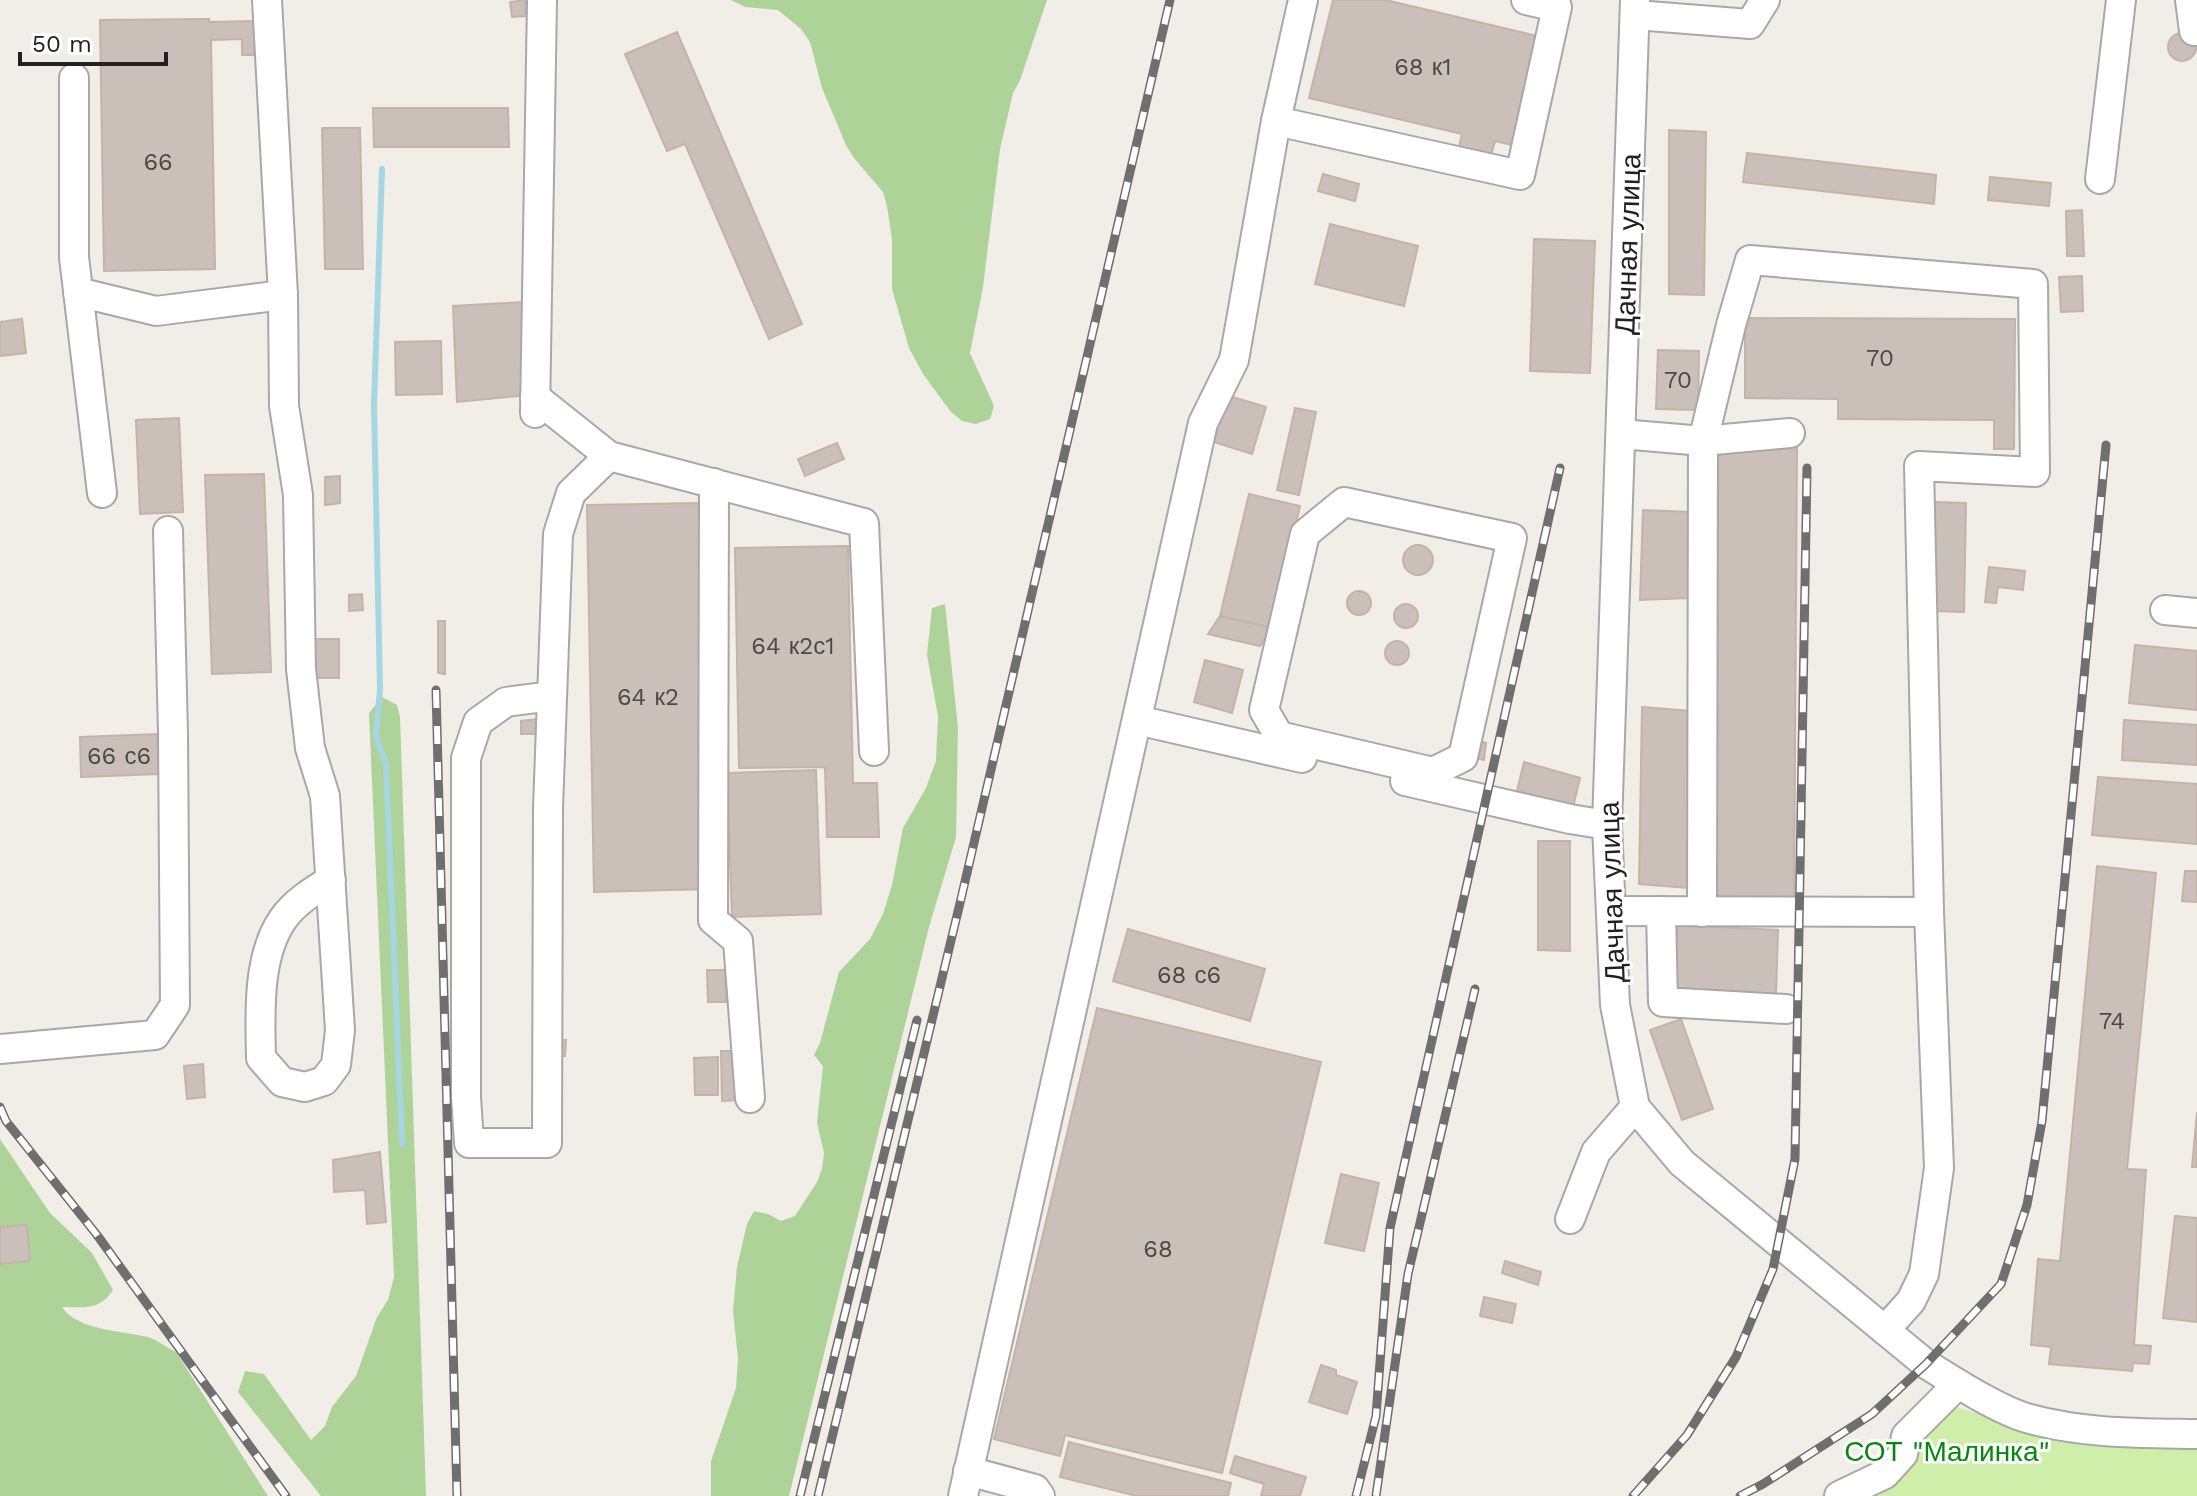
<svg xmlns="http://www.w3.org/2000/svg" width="2197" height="1496" font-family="'Work Sans',sans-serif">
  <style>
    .grass { fill: #ceeeaa }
    .forest { fill: #add399 }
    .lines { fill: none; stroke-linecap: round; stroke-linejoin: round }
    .stream { stroke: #a5d6e1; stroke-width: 6 }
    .building { fill: #cac0b9; stroke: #c4b3a8; stroke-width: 2 }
    .minor-casing { stroke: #a8a8a8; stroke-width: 32 }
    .minor { stroke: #fff; stroke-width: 28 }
    .rail-casing { stroke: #6f6f6f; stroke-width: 9 }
    .rail { stroke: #fff; stroke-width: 6; stroke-dasharray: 18; stroke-linecap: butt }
    .labels { text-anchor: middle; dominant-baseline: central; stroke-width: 6; stroke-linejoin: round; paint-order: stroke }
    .number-label { font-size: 24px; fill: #4b4947 }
    .street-label { font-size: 28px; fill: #212121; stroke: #fff }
    .park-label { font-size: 28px; fill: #05880b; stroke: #fff }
  </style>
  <rect width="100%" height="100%" fill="#f1ede7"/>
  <path class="grass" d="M1930 1400 2094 1446 2197 1449V1496H1820L1867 1475 1885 1449Z"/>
  <g class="forest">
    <path d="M731 0H1047L1020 80 1013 93 1000 149 983 287 970 353 994 406 990 419 976 424 962 421 951 412 923 374 909 348 892 289V239L887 206 883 192 854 158 846 145 822 88 810 42 801 29 778 10 745 7Z"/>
    <path d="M945 604 958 728 956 837 929 927 789 1496H711V1461L736 1388 738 1358 733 1311 737 1267 747 1224 754 1211 768 1214 781 1221 795 1216 817 1182 822 1169 824 1153 817 1123 823 1066 814 1055 820 1043 839 972 870 939 883 914 892 885 903 828 926 788 936 761 938 716 927 655 932 608Z"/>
    <path d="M382 697 397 705 400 717 426 1496H321L238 1392 245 1371 264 1374 311 1440 325 1426 332 1407 356 1376 377 1317 388 1300 394 1277 369 713Z"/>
    <path d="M0 1139 50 1213 92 1253 113 1290C99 1311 85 1307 62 1307 76 1330 123 1331 148 1337 158 1340 167 1348 176 1352L268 1496H0Z"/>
  </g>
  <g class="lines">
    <path class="stream" d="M382 169 374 405 380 689 376 737 386 764 402 1144"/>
  </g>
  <g class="building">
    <path d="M525 0 526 16 512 17 510 2Z"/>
    <path d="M1333 0H1386L1537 36 1512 145 1495 141 1490 159 1458 151 1462 134 1309 98Z"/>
    <path d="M209 19V22L262 21V55H242V39L211 40 215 269 104 271 100 20Z"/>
    <path d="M677 32 802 324 769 339 685 144 667 151 625 54Z"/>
    <circle cx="2182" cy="47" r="14"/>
    <path d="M373 108H508L509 147H374Z"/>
    <path d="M322 128H360L363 269H325Z"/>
    <path d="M1669 130 1706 132 1704 295 1669 294Z"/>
    <path d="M1747 153 1936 175 1934 204 1743 182Z"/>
    <path d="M1323 174 1359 184 1355 201 1318 191Z"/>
    <path d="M1990 177 2051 183 2049 206 1988 200Z"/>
    <path d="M2082 210 2084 256H2067L2066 211Z"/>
    <path d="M1330 224 1418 246 1404 306 1315 284Z"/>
    <path d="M1534 239 1595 241 1590 373 1530 371Z"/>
    <path d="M2082 276 2083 311 2061 312 2059 277Z"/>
    <path d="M525 302 527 395 457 402 453 306Z"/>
    <path d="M1745 318 2015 319 2014 449H1994V420L1838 419V399L1745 398Z"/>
    <path d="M22 319 26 353 0 356V322Z"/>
    <path d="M441 341 442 394 396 395 395 342Z"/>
    <path d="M1658 350 1699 351 1698 410 1656 409Z"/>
    <path d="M1226 395 1266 407 1252 454 1211 441Z"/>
    <path d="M1295 408 1316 412 1299 495 1277 490Z"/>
    <path d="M179 418 183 512 140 514 136 420Z"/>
    <path d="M1718 442 1797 443 1794 905 1715 904Z"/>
    <path d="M837 443 844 459 805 476 798 459Z"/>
    <path d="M264 474 271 672 212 674 205 475Z"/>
    <path d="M340 476V503L325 505V477Z"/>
    <path d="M1249 494 1300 506 1272 628 1220 616Z"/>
    <path d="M1934 502 1966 503 1964 612 1932 611Z"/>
    <path d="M701 503 709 889 594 892 587 505Z"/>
    <path d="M1643 510 1690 512 1688 598 1640 600Z"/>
    <circle cx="1418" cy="560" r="15"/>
    <path d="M848 546 853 783H877L879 837H827L825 767 739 768 735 548Z"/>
    <path d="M1989 567 2025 571 2023 590 1998 587 1996 603 1985 602Z"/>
    <circle cx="1359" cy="603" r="12"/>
    <path d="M362 594 363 610 349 611V595Z"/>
    <circle cx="1406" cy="616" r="12"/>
    <path d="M1220 616 1272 628 1260 646 1208 634Z"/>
    <path d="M438 621H445V674L438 673Z"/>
    <path d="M310 639H339V678H311Z"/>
    <circle cx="1397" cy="653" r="12"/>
    <path d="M2135 645 2197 651V710L2129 703Z"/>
    <path d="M1205 660 1243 670 1232 713 1194 702Z"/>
    <path d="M1642 707 1691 711 1689 888 1639 884Z"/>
    <path d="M538 719 539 734H521V721Z"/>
    <path d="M2124 720 2197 725V765L2122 760Z"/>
    <path d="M157 734 159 774 81 777 80 737Z"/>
    <path d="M1480 741 1486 743 1484 760 1476 758Z"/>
    <path d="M1524 762 1580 778 1573 807 1517 791Z"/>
    <path d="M816 770 821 914 732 917 727 773Z"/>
    <path d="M2098 777 2197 784V844L2092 835Z"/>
    <path d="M1538 841H1570V951L1538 950Z"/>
    <path d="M2097 866 2156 873 2127 1169 2146 1170 2134 1345 2151 1346 2149 1364 2133 1363 2132 1371 2049 1364 2051 1347 2031 1345 2038 1259 2060 1261Z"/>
    <path d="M2185 871H2197V902L2182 901Z"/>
    <path d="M1677 925 1778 930 1776 994 1674 990Z"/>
    <path d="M1128 929 1265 969 1250 1021 1113 981Z"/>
    <path d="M707 970H725L726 1002H708Z"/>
    <path d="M1097 1008 1321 1062 1222 1473 1065 1435 1060 1456 994 1439Z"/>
    <path d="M1681 1019 1713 1109 1682 1120 1650 1030Z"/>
    <path d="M556 1040H566L565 1056H555Z"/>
    <path d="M721 1051H739L740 1100 722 1101Z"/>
    <path d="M718 1057V1095H695L694 1058Z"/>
    <path d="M203 1064 205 1097 187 1099 184 1066Z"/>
    <path d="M2197 1112V1167H2192Z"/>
    <path d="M380 1152 386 1222 367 1224 365 1190 334 1192 333 1160Z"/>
    <path d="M1341 1174 1379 1183 1364 1251 1325 1243Z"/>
    <path d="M2175 1216 2197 1218V1322L2163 1318Z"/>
    <path d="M27 1225 30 1261 0 1264V1227Z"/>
    <path d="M1505 1261 1541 1272 1538 1285 1502 1273Z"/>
    <path d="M1484 1297 1516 1304 1512 1323 1480 1316Z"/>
    <path d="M1321 1365 1336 1370V1375L1357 1382 1347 1414 1309 1402Z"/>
    <path d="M1069 1442 1231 1483 1228 1496H1137L1060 1477Z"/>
    <path d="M1235 1456 1306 1477 1300 1496H1261L1264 1484 1230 1473Z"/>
  </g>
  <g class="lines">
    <defs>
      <g id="minor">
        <path d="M267 0 283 295 284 406 298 495 301 669 310 748 325 796 340 1030 336 1065 324 1081 305 1087 282 1082 261 1058C260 1015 257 956 283 919 295 902 313 891 331 880"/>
        <path d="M1303 0 1276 121 1520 175 1557 7 1526 0"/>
        <path d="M1635 0 1607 825 1615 1005 1635 1107 1682 1163 1926 1364C1953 1381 2000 1411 2030 1419 2085 1434 2141 1433 2197 1434"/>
        <path d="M2190 0 2194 31H2197"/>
        <path d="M1636 15 1750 24 1765 0"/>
        <path d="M74 78V257L102 493"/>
        <path d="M2100 179 2121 0"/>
        <path d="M78 292 156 311 283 295"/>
        <path d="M535 397 609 456 864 523 874 751"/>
        <path d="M535 413 542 0"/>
        <path d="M1621 434 1703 441 1790 433"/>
        <path d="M714 483 713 920 738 941 750 1098"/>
        <path d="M1344 502 1512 538 1463 757 1433 772 1279 736 1264 710 1305 534Z"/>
        <path d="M2165 610 2197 613"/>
        <path d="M552 696 506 702 478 722 466 758V1097L469 1143H547L548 808 558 534 571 493 609 456"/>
        <path d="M1137 720 1302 758"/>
        <path d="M1405 781 1570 819 1607 825"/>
        <path d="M1611 911 1929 912"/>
        <path d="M1661 911 1663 1002 1786 1009"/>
        <path d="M1702 912 1703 441 1731 325 1750 260 2033 284 2035 472 1919 466 1929 912 1939 1168 1924 1274 1911 1301 1885 1330"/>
        <path d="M0 1049 155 1035 175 1005 173 734 168 531"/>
        <path d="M1570 1219 1596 1152 1635 1107"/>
        <path d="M968 1471 1035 1489 1040 1496"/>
        <path d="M963 1496 1203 423 1234 360 1276 121"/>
        <path d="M1839 1496 1885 1474 1903 1454 1906 1436 1958 1384"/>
      </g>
    </defs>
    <use href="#minor" class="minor-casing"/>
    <use href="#minor" class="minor"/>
    <defs>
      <g id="rail">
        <path d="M436 690 457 1496"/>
        <path d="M0 1107 6 1121 97 1235 286 1496"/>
        <path d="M800 1496 917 1020"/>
        <path d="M818 1496 960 903 1170 0"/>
        <path d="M1356 1496 1376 1416 1390 1228 1560 468"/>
        <path d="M1376 1496 1408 1274 1475 989"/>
        <path d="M1633 1496 1687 1435 1736 1357 1773 1269 1795 1159 1807 468"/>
        <path d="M1740 1496 1763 1484 1872 1414 1926 1364 2001 1284 2027 1205 2042 1121 2106 445"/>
      </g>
    </defs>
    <use href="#rail" class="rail-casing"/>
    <use href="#rail" class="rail"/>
  </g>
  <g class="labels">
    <g class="number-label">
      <text x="1423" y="67">68 к1</text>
      <text x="158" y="162">66</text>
      <text x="1880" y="358">70</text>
      <text x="1678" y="380">70</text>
      <text x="793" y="646">64 к2с1</text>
      <text x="648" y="697">64 к2</text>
      <text x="119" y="756">66 с6</text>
      <text x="1189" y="975">68 с6</text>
      <text x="2112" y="1021">74</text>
      <text x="1158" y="1249">68</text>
    </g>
    <g class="street-label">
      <text transform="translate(1628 244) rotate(-88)">Дачная улица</text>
      <text transform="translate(1612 892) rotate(-92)">Дачная улица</text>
    </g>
    <g class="park-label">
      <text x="1947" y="1451">СОТ "Малинка"</text>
    </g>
  </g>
  <path d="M20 52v12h146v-12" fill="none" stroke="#212121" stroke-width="4"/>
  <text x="32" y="52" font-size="24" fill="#212121" stroke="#ffffff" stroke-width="6" paint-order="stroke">50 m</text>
</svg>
